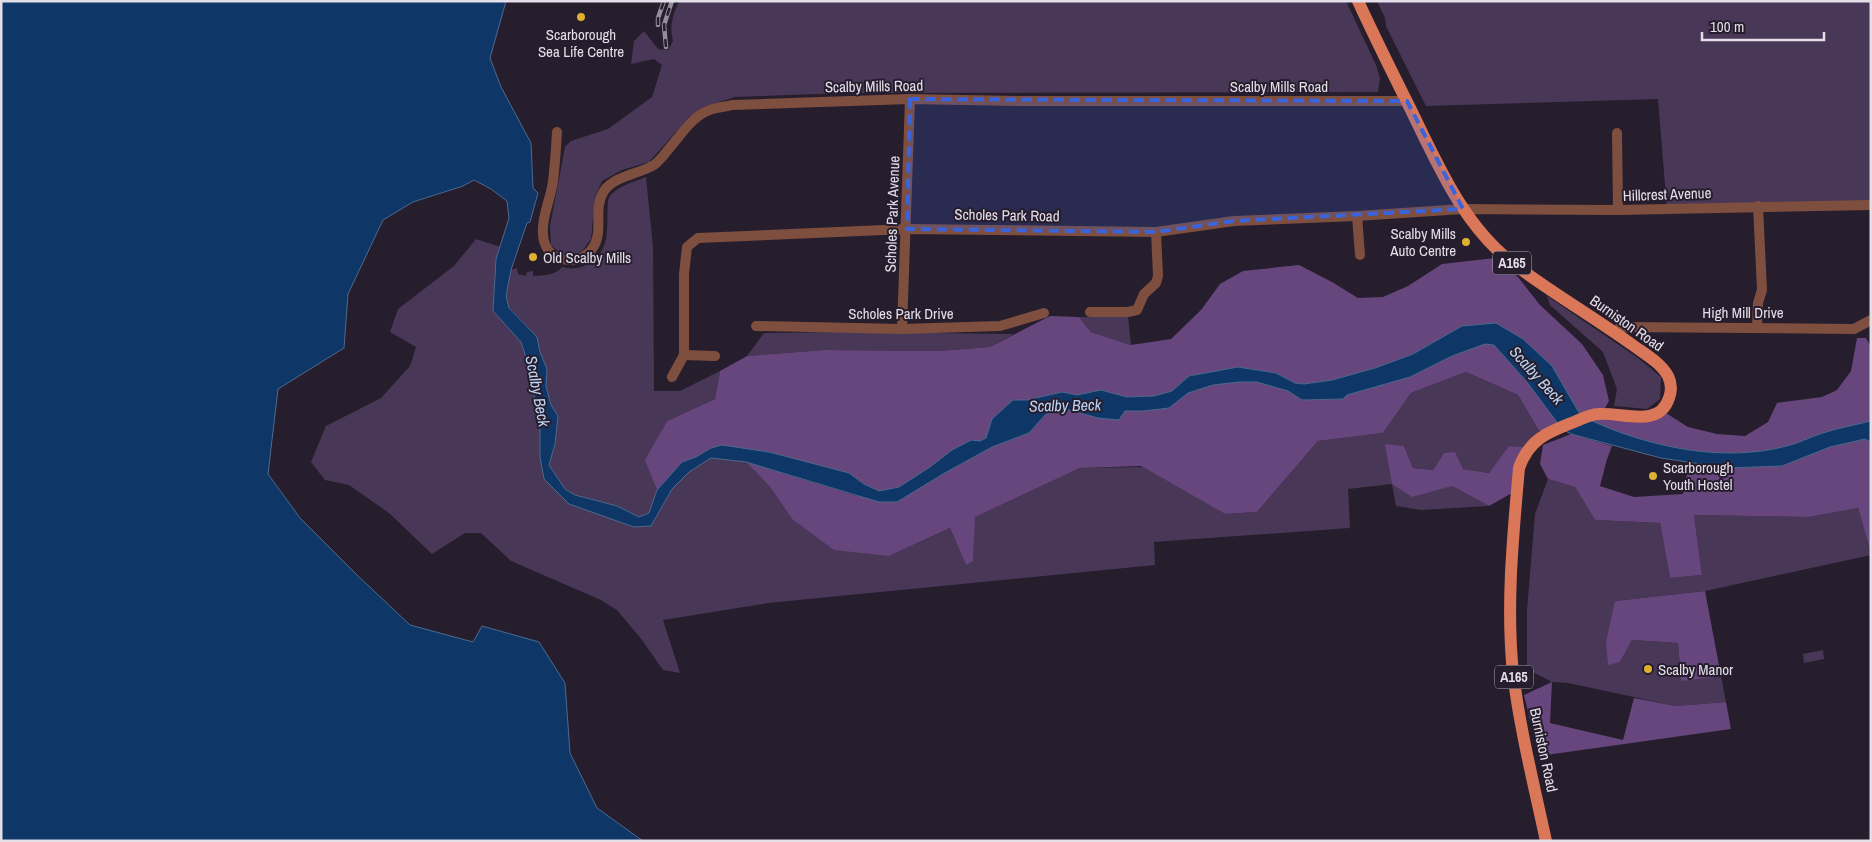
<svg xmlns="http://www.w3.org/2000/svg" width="1872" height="842" font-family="'Archivo Narrow',sans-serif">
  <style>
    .green { fill: #493757 }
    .forest { fill: #66467d }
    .water { fill: #0e3767; stroke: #4e698e }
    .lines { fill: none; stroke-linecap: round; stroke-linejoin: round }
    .street { stroke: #7e4e3f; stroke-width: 10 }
    .primary { stroke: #da7758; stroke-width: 12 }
    .rail-casing { stroke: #948d9a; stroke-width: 4.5 }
    .rail { stroke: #261d2d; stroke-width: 2.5; stroke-dasharray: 8; stroke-linecap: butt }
    .marked { fill: #3b64db; fill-opacity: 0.2; stroke: #3b64db; stroke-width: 4; stroke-dasharray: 10 6; stroke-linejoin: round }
    .poi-dot { fill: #deb133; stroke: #261d2d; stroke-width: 2 }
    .labels { text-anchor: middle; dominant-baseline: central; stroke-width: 4; stroke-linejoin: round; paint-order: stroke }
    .shield { fill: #261d2d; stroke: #aba4b1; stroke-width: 1 }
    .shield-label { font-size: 14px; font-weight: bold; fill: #e4dee9 }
    .poi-label { font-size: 15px; fill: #e4dee9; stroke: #261d2d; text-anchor: start }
    .street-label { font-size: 15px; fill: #e4dee9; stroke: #261d2d }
    .water-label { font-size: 16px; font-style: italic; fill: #bcd4f3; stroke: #261d2d }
  </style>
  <rect width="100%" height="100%" fill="#261d2d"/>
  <g class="green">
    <path d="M679 1H1346L1376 65 1380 78 1378 92 844 93 735 97 706 106 688 118 649 162 622 170 602 181 595 197 591 239 583 250 574 255 561 254 551 245 550 226 565 147 571 141 608 129 652 97 662 65 654 59 631 64 634 41 644 31 658 49 668 50 673 41C669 26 673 15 679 1Z"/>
    <path d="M1377 1H1871V205L1667 209 1658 99 1426 106 1386 26 1385 18Z"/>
    <path d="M646 177 653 247 654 391H680L720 371 715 399 667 421 646 460 657 490 649 513 639 517 617 506 575 495 565 489 549 465 555 444 558 416 551 405 546 386 547 369 540 352 537 337 509 307 506 296 511 270 517 268 518 274 526 276 527 272 533 271V276C544 275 555 276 562 267 581 273 602 260 606 239 608 227 607 213 608 200 613 187 634 182 646 177Z"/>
    <path d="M476 239 501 247 496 259 493 310 521 342 528 364 540 423V457L569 504 651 526 672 489 689 472 711 458 746 462 770 487 792 519 889 556 950 528 966 565 973 560 974 517 1080 468 1143 467 1225 514 1257 512 1318 441 1383 433 1411 393 1466 372 1518 395 1539 431 1525 447 1509 446 1490 473 1463 469 1444 453 1433 470 1413 468 1404 446 1392 484 1452 486 1489 506 1421 510 1396 506 1392 484 1348 489 1350 528 1154 542 1155 565 768 603 663 620 680 673 663 670 642 640 617 610 601 600 511 561 481 533H465L432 554 389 513 349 485 325 480 311 462 326 426 381 398 410 366 416 347 390 332 398 309 454 266Z"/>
    <path d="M1547 296 1638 358 1661 377 1660 399 1647 409 1614 406 1617 389 1603 352 1550 305Z"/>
    <path d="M1128 316 1131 345 1091 332 1079 317Z"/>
    <path d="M849 332 1014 334 990 347 937 351 825 350 747 356 764 333Z"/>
    <path d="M1548 479 1575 487 1595 520 1660 523 1670 578 1702 575 1694 515 1809 517 1858 508 1871 555 1705 591 1615 601 1620 662 1632 640 1678 643 1681 680 1721 676 1726 702 1676 706 1568 683 1552 682 1527 669V610L1535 514Z"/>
    <path d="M1823 650 1824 659 1804 663 1803 654Z"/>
  </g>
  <g class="forest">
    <path d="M1495 258 1518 277 1540 305 1582 344 1603 375 1609 401 1605 408 1590 410 1581 416 1552 366 1523 339 1496 323 1462 326 1413 354 1375 368 1332 380 1304 384 1295 383 1276 373 1238 367 1189 376 1172 391 1154 396 1127 397 1101 390 1077 395 1062 392 1027 400H1013L992 419 986 438 980 441H971L952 450 930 467 899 487 879 491 864 484 849 473 769 452 711 448 696 457 682 462 657 490 645 460 667 421 715 399 720 371 747 356 825 350 937 351 990 347 1050 316 1079 317 1091 332 1131 345 1171 339 1201 310 1220 284 1243 271 1299 265 1332 282 1358 298 1383 297 1408 286 1442 264Z"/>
    <path d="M1857 338H1866L1871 347V421C1855 425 1838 428 1823 433 1810 437 1799 443 1787 446 1722 463 1649 447 1590 420L1666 413 1688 427 1717 434 1745 436 1768 422 1777 403 1822 397 1837 390 1851 371Z"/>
    <path d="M1485 344 1494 345 1527 382 1559 425 1539 431 1518 395 1466 372 1411 393 1383 433 1318 441 1257 512 1225 514 1141 466 1080 468 975 517 973 561 966 565 950 528 889 556 834 550 792 519 770 487 746 462 857 496 897 502 943 474 992 447 1029 433 1046 414 1066 409 1098 418 1125 411H1143L1169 408 1188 393 1213 385 1239 382H1257L1288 391 1302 400 1343 399 1347 395 1410 377 1452 356Z"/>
    <path d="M1571 434 1612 446 1607 459 1600 486 1634 497 1683 494 1689 464 1727 468 1782 466 1830 447 1864 439 1871 442V554L1858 508 1809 517 1694 515 1702 575 1670 578 1660 523 1595 520 1575 487 1548 479 1540 464 1543 445Z"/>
    <path d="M1385 444 1404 446 1413 468 1433 470 1444 453 1455 452 1463 469 1489 473 1509 446 1525 447 1512 493 1489 506 1452 486 1412 497 1392 484Z"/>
    <path d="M1705 591 1721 676 1681 681 1678 643 1632 640 1620 662 1608 665 1606 642 1615 601Z"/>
    <path d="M1552 682 1550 723 1623 740 1634 698 1676 706 1726 702 1731 729 1539 756 1524 695Z"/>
  </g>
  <g class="water">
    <path d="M1 1H506L490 58 501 87 531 143 533 188 538 193 530 222 527 223 511 270 506 296 509 308 537 337 540 352 547 369 546 386 551 405 558 416 555 444 549 465 565 489 575 495 617 506 639 517 649 513 657 490 682 462 696 457 711 448 722 445 769 452 849 473 864 484 879 491 899 487 930 467 952 450 971 440 980 441 986 438 992 419 1013 400H1027L1062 392 1077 395 1101 390 1127 397 1154 396 1172 391 1189 376 1238 367 1276 373 1295 383 1304 384 1332 380 1375 368 1413 354 1462 326 1496 323 1523 339 1552 366 1581 416 1559 425 1527 382 1494 345 1485 344 1452 356 1410 377 1347 395 1343 399 1302 400 1288 391 1257 382H1239L1213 385 1188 393 1169 408 1143 411H1125L1119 420 1098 418 1066 409 1046 414 1029 433 992 447 943 474 897 502H879L746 462 711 458 689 472 672 489 651 526 634 527 569 504 544 479 540 457V423L528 364 521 342 493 311 496 259 509 218 507 201 491 189 474 180 463 186 413 202 383 220 348 294 344 348 278 389 268 474 300 518 357 575 410 625 473 642 482 626 539 642 565 683 570 753 597 808 643 841H1Z"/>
    <path d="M1590 420C1649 447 1722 463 1787 446 1799 443 1810 437 1823 433 1838 428 1855 425 1871 421V442L1865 439 1830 447 1782 466 1727 468 1661 458 1571 434 1564 430Z"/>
  </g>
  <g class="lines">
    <g class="street">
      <path d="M557 132C556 148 555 165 553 181 551 199 539 222 544 241 550 263 579 266 592 249 605 232 592 209 604 191 614 176 639 174 654 165 661 160 666 152 672 145 682 133 694 115 710 110 717 107 725 107 732 105L910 99 1019 101H1407"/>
      <path d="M1617 133 1618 210"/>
      <path d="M1357 216 1360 255"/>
      <path d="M1090 312H1128L1137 310 1144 294 1156 283 1158 276 1156 232"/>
      <path d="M756 326 902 329 1000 326 1044 313"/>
      <path d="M1757 327 1758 303 1762 290 1758 206"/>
      <path d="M902 329 910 99"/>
      <path d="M1616 333 1620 327 1854 329 1871 320"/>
      <path d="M684 355 715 356"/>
      <path d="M672 377 684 355V274L687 247 698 238 907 229 1156 232 1234 221 1357 216 1463 209 1618 210 1871 205"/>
    </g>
    <path class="primary" d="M1358 1C1375 38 1393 74 1411 110 1438 165 1464 227 1515 265 1554 294 1595 318 1634 346 1645 354 1661 363 1668 376 1671 382 1672 390 1669 398 1659 429 1622 412 1599 414 1590 414 1582 419 1574 422 1548 432 1529 439 1519 468 1513 536 1506 605 1513 673 1520 730 1534 785 1546 841"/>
    <defs>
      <g id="rail">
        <path d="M658 25V18L664 1"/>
        <path d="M666 47 664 25 672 1"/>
      </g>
    </defs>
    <use href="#rail" class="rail-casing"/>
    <use href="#rail" class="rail"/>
  </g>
  <path class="marked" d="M910 99 1407 101 1463 209 1234 221 1156 232 907 229Z"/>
  <g class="poi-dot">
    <circle cx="581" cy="17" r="5"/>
    <circle cx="1466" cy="242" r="5"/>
    <circle cx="533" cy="257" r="5"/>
    <circle cx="1653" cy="476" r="5"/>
    <circle cx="1648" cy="669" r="5"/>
  </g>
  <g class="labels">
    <g class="shield">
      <rect x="1493" y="251.5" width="38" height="23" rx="4"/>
      <rect x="1495" y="665.5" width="38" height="23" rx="4"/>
    </g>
    <g class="shield-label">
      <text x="1512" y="263">A165</text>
      <text x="1514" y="677">A165</text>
    </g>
    <g class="poi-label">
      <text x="581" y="34" text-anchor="middle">Scarborough<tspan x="581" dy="17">Sea Life Centre</tspan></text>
      <text x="1456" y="233" text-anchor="end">Scalby Mills<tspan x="1456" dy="17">Auto Centre</tspan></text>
      <text x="543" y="257">Old Scalby Mills</text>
      <text x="1663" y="467">Scarborough<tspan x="1663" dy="17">Youth Hostel</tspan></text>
      <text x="1658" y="669">Scalby Manor</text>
    </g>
    <g class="street-label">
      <text transform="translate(874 86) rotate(-1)">Scalby Mills Road</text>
      <text x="1279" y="86">Scalby Mills Road</text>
      <text transform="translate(1667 194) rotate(-2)">Hillcrest Avenue</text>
      <text transform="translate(892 214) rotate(-88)">Scholes Park Avenue</text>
      <text transform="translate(1007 215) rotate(1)">Scholes Park Road</text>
      <text x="1743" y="312">High Mill Drive</text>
      <text x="901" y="313">Scholes Park Drive</text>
      <text transform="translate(1627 323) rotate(35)">Burniston Road</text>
      <text transform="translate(1544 750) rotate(78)">Burniston Road</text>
    </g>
    <g class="water-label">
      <text transform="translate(1537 375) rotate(48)">Scalby Beck</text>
      <text transform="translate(538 391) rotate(79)">Scalby Beck</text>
      <text transform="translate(1065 405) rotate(-1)">Scalby Beck</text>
    </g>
  </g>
  <rect width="1872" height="842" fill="none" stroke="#e4dee9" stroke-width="5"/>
  <path d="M1702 32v8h122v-8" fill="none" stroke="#e4dee9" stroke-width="2.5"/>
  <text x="1710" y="32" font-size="15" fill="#e4dee9" stroke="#261d2d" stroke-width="4" paint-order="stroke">100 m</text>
</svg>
